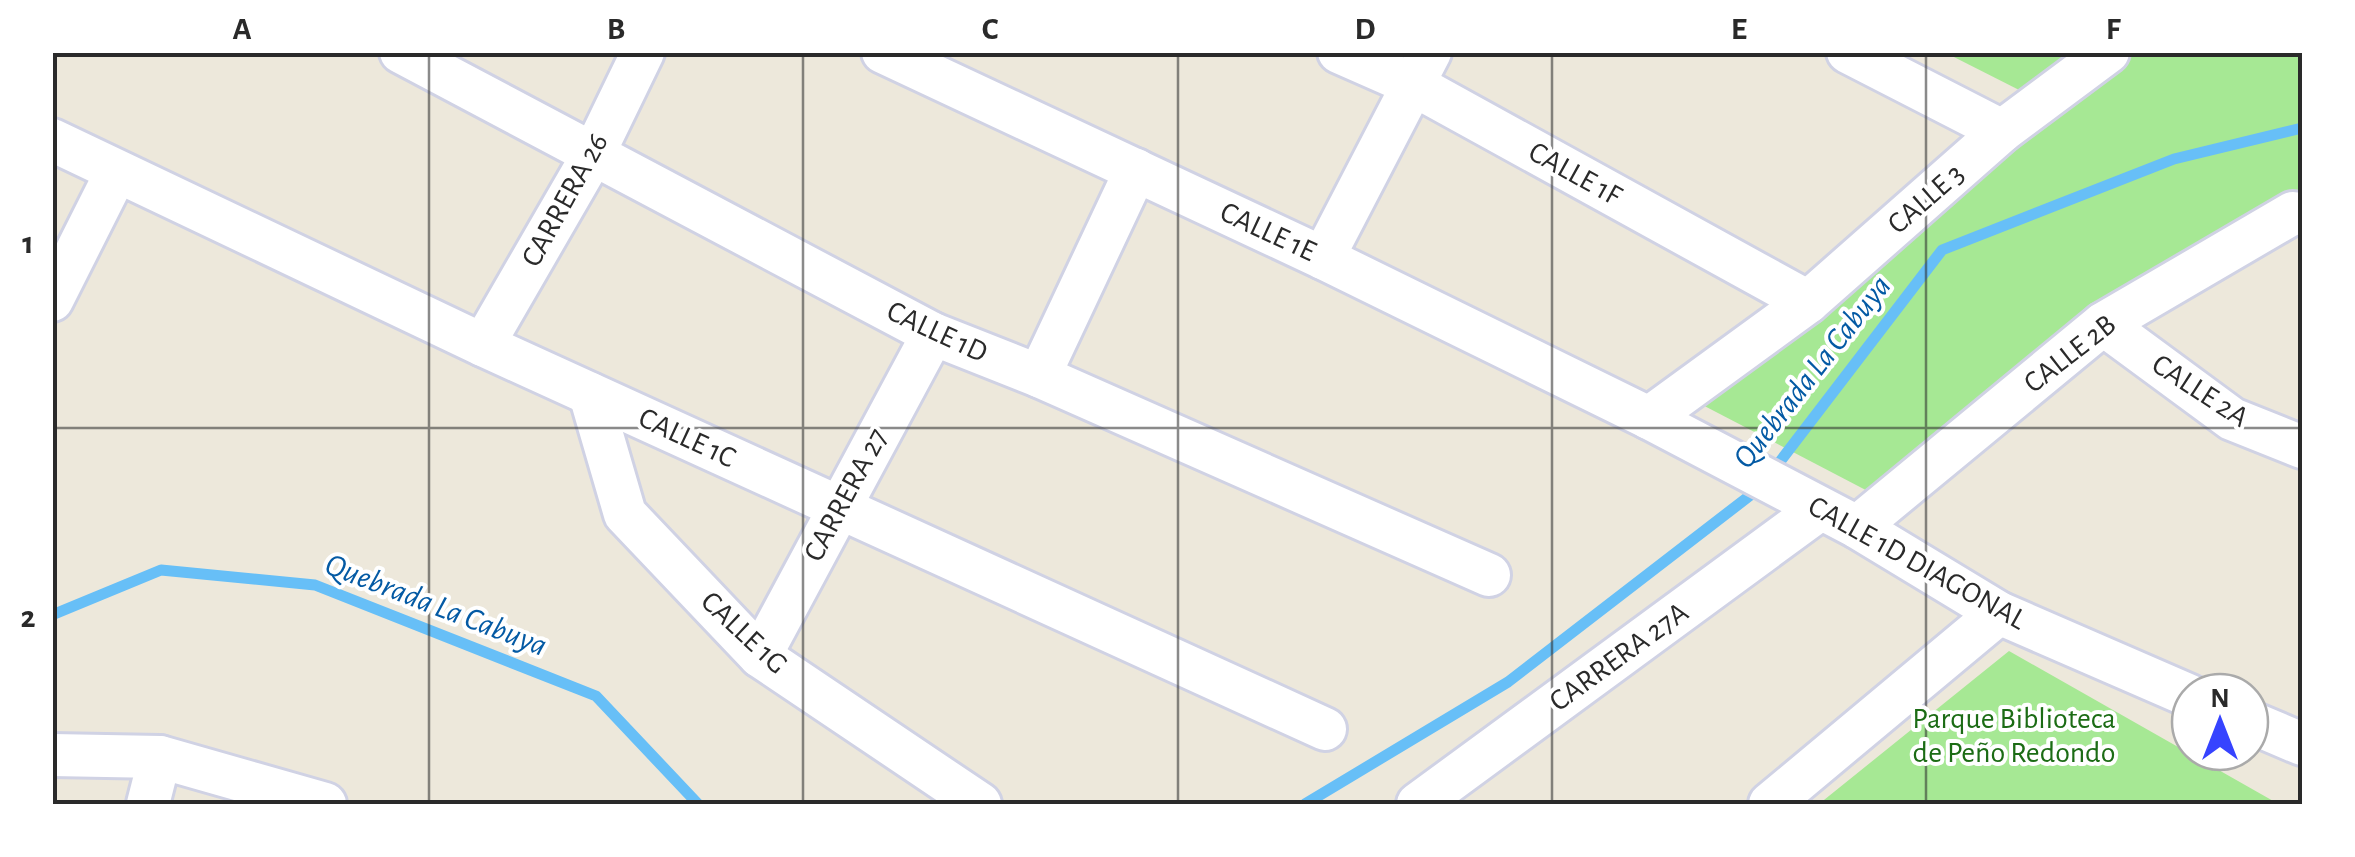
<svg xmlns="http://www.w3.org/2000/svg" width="2355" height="857" font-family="'Alegreya Sans',sans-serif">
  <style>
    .green { fill: #a6e894 }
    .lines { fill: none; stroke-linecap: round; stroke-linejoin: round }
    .stream { stroke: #67bff7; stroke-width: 11 }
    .minor-casing { stroke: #d0d2e4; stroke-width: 48 }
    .minor { stroke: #fff; stroke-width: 42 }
    .grid { fill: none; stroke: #2a2a2a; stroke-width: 2.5; stroke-opacity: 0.55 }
    .labels { text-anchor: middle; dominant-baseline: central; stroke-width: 8; stroke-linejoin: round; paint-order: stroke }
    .street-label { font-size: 30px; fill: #2a2a2a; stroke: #fff }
    .park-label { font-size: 30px; fill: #1c6c15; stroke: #fff }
    .water-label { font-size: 32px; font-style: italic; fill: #045aa4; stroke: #fff }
    .neatline { fill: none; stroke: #2a2a2a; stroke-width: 4 }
    .grid-label { font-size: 32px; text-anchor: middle; font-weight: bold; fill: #2a2a2a }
  </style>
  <rect width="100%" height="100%" fill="#ede8db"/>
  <g class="green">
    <path d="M1946 53H2086L2029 95Z"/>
    <path d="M2127 53H2302V205L1881 498 1691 399Z"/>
    <path d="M2009 651 2275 802 2280 804H1819Z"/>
  </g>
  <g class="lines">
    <g class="stream">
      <path d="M1772 472 1942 250 2174 159 2302 128"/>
      <path d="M52 615 161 570 315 585 596 696 698 804"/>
      <path d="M1305 804 1508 682 1761 487"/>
    </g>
    <defs>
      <g id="minor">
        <path d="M401 52 933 334 1039 376 1489 575"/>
        <path d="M883 52 1323 258 1649 418 1857 527 1999 613 2190 696"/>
        <path d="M1339 52 1414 85 1808 302"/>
        <path d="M1848 52 2002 131"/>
        <path d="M52 140 483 345 1325 729"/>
        <path d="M1323 258 1430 52"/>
        <path d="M52 300 116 173"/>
        <path d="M2103 324 2232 419 2302 447"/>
        <path d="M483 345 594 153 643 52"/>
        <path d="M1039 376 1136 170"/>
        <path d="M590 394 625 514 760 656 980 804"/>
        <path d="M1649 418 1808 302 2002 131 2108 52"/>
        <path d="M1857 527 2103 324 2293 213 2302 214"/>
        <path d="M760 656 933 334"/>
        <path d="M2250 722 2302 744"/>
        <path d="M52 755 160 757 325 804"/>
        <path d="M148 804 160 757"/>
        <path d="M1418 804 1820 509"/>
        <path d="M1770 804 1999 613"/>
      </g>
    </defs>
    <use href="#minor" class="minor-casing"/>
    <use href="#minor" class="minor"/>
  </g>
  <path class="grid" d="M429 52V804M803 52V804M1178 52V804M1552 52V804M1926 52V804M52 428H2302"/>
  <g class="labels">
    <g class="street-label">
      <text transform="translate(1575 174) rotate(29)">CALLE 1F</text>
      <text transform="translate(1926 199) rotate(-41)">CALLE 3</text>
      <text transform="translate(565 200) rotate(-61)">CARRERA 26</text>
      <text transform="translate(1268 232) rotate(25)">CALLE 1E</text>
      <text transform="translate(937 332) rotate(25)">CALLE 1D</text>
      <text transform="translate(2070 354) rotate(-38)">CALLE 2B</text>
      <text transform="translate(2200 391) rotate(33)">CALLE 2A</text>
      <text transform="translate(687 438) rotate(25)">CALLE 1C</text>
      <text transform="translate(846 495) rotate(-62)">CARRERA 27</text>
      <text transform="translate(1917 563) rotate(29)">CALLE 1D DIAGONAL</text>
      <text transform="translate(744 633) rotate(43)">CALLE 1G</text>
      <text transform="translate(1619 657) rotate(-36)">CARRERA 27A</text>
    </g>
    <g class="park-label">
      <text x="2014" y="719">Parque Biblioteca<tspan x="2014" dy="34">de Peño Redondo</tspan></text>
    </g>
    <g class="water-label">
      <text transform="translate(1812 372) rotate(-52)">Quebrada La Cabuya</text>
      <text transform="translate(436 605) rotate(21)">Quebrada La Cabuya</text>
    </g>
  </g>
  <rect width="2355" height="857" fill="none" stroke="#ffffff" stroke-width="110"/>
  <g transform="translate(2220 722)"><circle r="48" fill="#ffffff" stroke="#aaaaaa" stroke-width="2.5"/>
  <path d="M0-8L18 38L0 25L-18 38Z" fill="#3643ff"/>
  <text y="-15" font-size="28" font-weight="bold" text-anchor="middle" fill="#2a2a2a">N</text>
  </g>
  <rect x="55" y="55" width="2245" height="747" class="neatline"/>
  <g class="grid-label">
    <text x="242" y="39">A</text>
    <text x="616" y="39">B</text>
    <text x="990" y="39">C</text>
    <text x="1365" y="39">D</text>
    <text x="1739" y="39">E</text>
    <text x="2113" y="39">F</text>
    <text x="28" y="253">1</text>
    <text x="28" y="627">2</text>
  </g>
</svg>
